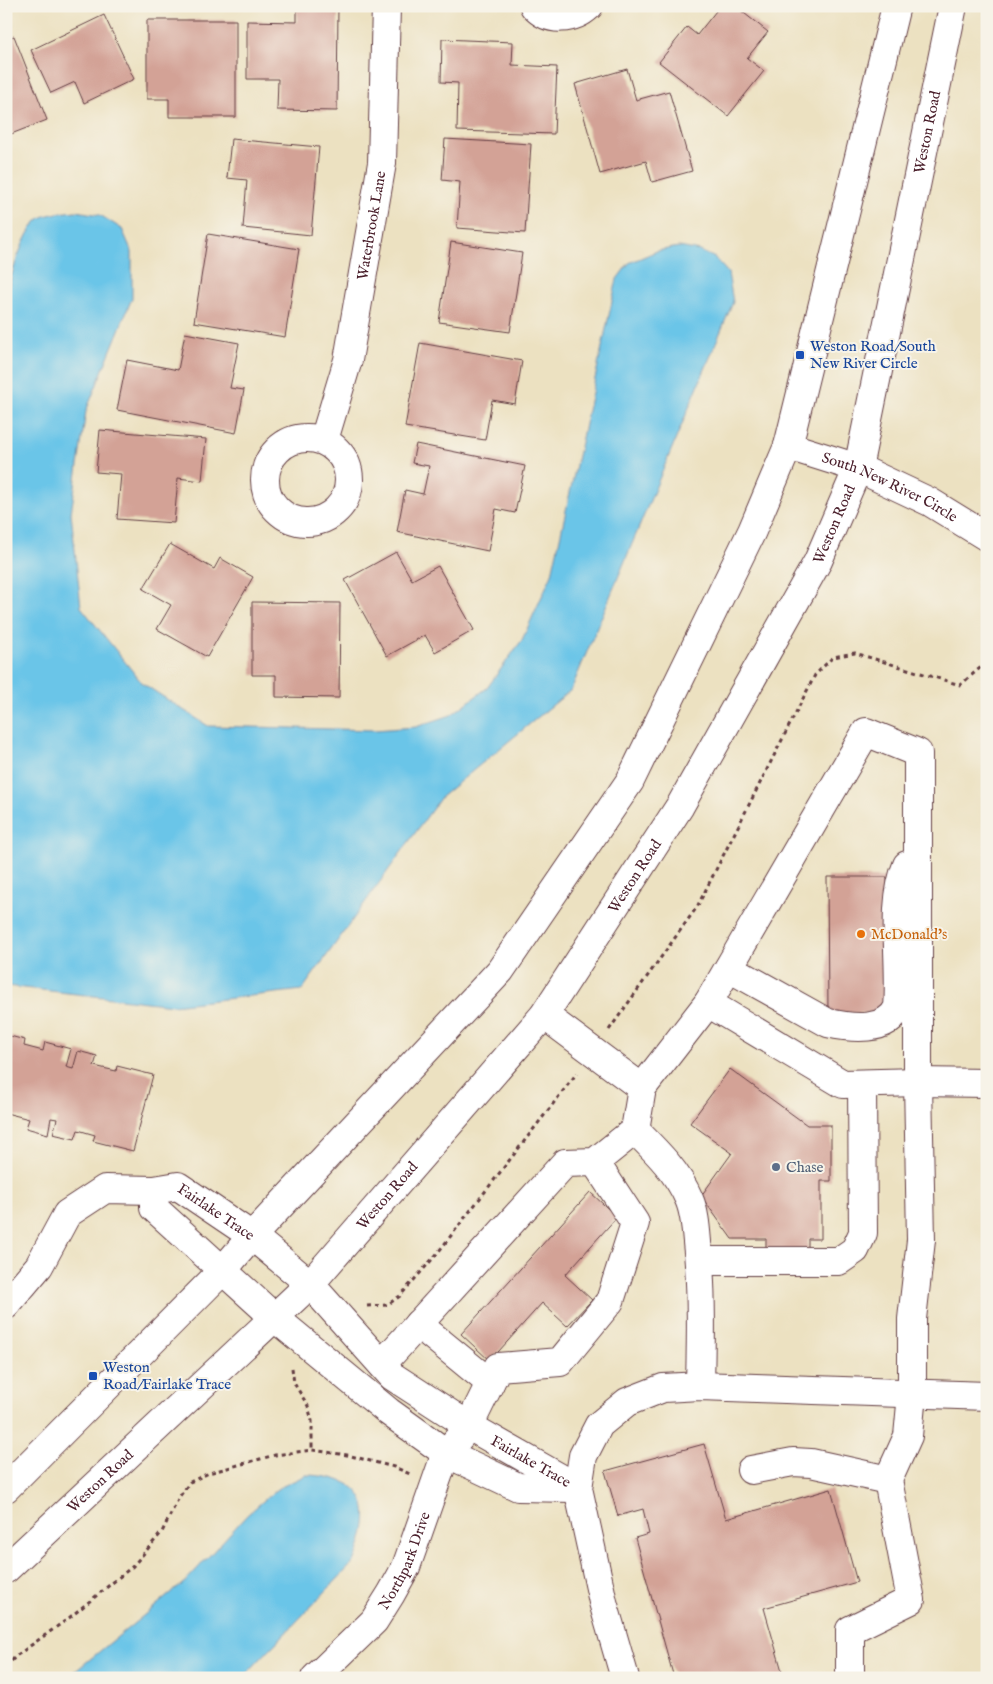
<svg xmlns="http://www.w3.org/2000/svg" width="993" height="1684" font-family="'IM FELL English',serif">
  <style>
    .water { fill: #6ac5e8; stroke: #5a728a }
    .building { fill: #d3a296 }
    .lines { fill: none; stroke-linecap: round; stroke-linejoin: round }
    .minor-casing { stroke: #623c42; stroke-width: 30 }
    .major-casing { stroke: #623c42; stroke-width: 30 }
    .path { stroke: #623c42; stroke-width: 3; stroke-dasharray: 4 4; stroke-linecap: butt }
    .minor { stroke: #fff; stroke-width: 28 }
    .major { stroke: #fff; stroke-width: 28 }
    .transit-dot { fill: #1a4fb4; stroke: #f7f3e8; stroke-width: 2 }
    .food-dot { fill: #e8710a; stroke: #f7f3e8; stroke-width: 2 }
    .service-dot { fill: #5c6f8a; stroke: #f7f3e8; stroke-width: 2 }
    .labels { text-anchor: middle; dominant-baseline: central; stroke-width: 4; stroke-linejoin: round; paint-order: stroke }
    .street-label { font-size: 15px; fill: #4a1f2b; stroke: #f7f3e8 }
    .transit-label { font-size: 15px; fill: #164399; stroke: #f7f3e8; text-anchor: start }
    .food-label { font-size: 15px; fill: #c56008; stroke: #f7f3e8; text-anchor: start }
    .service-label { font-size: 15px; fill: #4e5e75; stroke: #f7f3e8; text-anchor: start }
  </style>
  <rect width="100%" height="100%" fill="#f7f3e8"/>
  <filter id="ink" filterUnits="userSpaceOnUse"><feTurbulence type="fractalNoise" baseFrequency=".02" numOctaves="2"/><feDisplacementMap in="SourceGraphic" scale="10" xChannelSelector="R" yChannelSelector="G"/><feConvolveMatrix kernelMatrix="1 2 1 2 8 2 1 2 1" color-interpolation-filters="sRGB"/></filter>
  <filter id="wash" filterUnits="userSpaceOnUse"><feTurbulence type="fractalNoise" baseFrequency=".0096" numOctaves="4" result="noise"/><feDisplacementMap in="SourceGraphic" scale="20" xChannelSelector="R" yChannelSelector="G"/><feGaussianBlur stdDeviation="1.12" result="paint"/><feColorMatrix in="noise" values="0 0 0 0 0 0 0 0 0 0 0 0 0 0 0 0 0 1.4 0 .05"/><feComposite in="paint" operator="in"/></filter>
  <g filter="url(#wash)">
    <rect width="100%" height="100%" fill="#ece1c1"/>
    <g class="water">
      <path d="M76 211 100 215 122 229 132 252V298L86 411 71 513 81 607 142 683 208 726 375 730 416 727 451 715 487 688 522 640 552 574 617 279 629 263 657 251 679 247 700 251 715 258 728 273 733 302 571 690 441 797 302 990 173 1005 6 986V298C10 279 25 222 45 216 54 213 66 212 76 211Z"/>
      <path d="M306 1475C370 1477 376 1509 354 1562L242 1678H67L186 1581 247 1515 277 1489Z"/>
    </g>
    <g id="blocks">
      <g class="building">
        <path d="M297 6H338L337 111 277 110 278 79H247V21L297 22Z"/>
        <path d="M720 6H735L768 32 747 58 764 71 728 116 659 62 687 27 697 35Z"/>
        <path d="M104 15 134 79 84 103 75 82 51 93 31 50Z"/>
        <path d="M147 20H236V117H169V99H147Z"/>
        <path d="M14 36 47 120 6 136V39Z"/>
        <path d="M442 39 513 42 512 65 557 67 554 134 457 131 458 83 441 82Z"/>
        <path d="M627 69 636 100 669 91 692 171 652 182 646 161 600 174 575 84Z"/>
        <path d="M231 139 319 147 311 235 243 228 247 180 227 178Z"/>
        <path d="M445 139 531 144 525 233 457 228 460 182 442 180Z"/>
        <path d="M208 234 299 249 285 337 194 322Z"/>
        <path d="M451 242 522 253 510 332 439 322Z"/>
        <path d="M185 333 239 343 230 388 244 390 236 433 117 410 127 360 178 370Z"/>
        <path d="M420 343 522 361 515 404 492 400 485 440 405 427Z"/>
        <path d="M100 430 206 439 202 481 178 478 174 523 117 519 121 474 96 472Z"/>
        <path d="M416 444 525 466 515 513 496 509 488 551 397 532 405 490 423 494 429 466 412 463Z"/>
        <path d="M170 544 214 569 220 558 253 577 207 657 157 629 171 605 143 589Z"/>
        <path d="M396 552 412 580 438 566 474 630 435 652 425 635 387 656 345 580Z"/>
        <path d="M252 602 340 603 339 698 276 697V675H252Z"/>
        <path d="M827 877H887L891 1013H828Z"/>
        <path d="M6 1035 25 1040 24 1046 43 1051 45 1042 71 1049 66 1067 73 1069 78 1051 97 1056 94 1066 116 1071 117 1066 153 1075 133 1151 93 1141 95 1135 78 1130 75 1139 53 1134 57 1119 51 1118 48 1134 26 1128 29 1119 6 1113Z"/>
        <path d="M730 1069 807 1125H831V1181H821V1239H808V1250H766V1239H732L701 1196 732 1153 690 1123Z"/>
        <path d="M590 1192 617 1217 565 1275 592 1300 567 1326 542 1303 490 1361 461 1334Z"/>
        <path d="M704 1444 726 1519 831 1489 857 1582 764 1608 784 1678H674L635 1538 649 1534 643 1509 618 1516 605 1471Z"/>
      </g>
    </g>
  </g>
  <g filter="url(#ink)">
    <use href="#blocks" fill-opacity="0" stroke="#623c42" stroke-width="1"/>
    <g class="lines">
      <defs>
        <g id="minor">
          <path d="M534 6C549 23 574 20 589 6"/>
          <circle cx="307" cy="480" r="42"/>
          <path id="s1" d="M324 440 348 360 382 163 386 6"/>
          <path id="s2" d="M788 446 858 468 930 502 987 537"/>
          <path d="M729 968 828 1023C850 1028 888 1033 898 1007 902 964 890 904 907 865"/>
          <path d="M708 1003 843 1084 918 1082 987 1083"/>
          <path d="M544 1015 642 1088 635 1130C656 1151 677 1171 689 1199 696 1215 696 1235 698 1252 702 1296 701 1341 700 1386"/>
          <path d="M642 1088 708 1003 866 732 918 753V1082L921 1240 912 1319V1394L908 1436 888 1480 911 1600 850 1630V1678"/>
          <path d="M154 1190V1208L275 1318 389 1412 446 1453 518 1487 574 1488"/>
          <path d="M699 1261H839L855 1250 863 1233 862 1084"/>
          <path id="s3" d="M6 1305 39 1266 67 1214 105 1189 154 1190 178 1186 252 1236 310 1284 392 1376 469 1426 578 1488"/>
          <path d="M418 1324 490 1383"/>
          <path d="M382 1364 565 1163 595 1162 635 1130"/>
          <path d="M751 1470 793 1462 811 1463 888 1480"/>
          <path id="s4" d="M315 1678 374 1621 391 1594 406 1567 446 1453 469 1426 498 1367 560 1362 610 1301 635 1223 595 1162"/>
          <path d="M625 1678 603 1602 578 1488 583 1456 599 1425 627 1402 663 1388 700 1386 987 1396"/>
        </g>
        <g id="major">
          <path d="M6 1488 223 1270 252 1236 500 971 630 781 752 531 788 446 896 6"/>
          <path id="s5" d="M6 1569 310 1284 544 1015 680 806 818 561 858 468 953 6"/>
        </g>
      </defs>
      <use href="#minor" class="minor-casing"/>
      <use href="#major" class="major-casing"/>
      <g class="path">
        <path d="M609 1030 697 907 815 675 833 657 855 653 960 685 987 662"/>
        <path d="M367 1306 387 1305 400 1296 436 1255 577 1073"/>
        <path d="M292 1368 294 1383 308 1406 312 1421V1450"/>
        <path d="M6 1667 16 1656 69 1618 133 1566 162 1532 179 1497 190 1482 209 1473 275 1455 312 1450 347 1455 394 1467 410 1474"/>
      </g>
      <use href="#minor" class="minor"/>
      <use href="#major" class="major"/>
    </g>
  </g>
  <g class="transit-dot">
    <rect x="795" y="350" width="10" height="10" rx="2.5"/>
    <rect x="88" y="1371" width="10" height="10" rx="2.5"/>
  </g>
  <circle class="food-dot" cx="861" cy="934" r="5"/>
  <circle class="service-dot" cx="776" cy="1167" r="5"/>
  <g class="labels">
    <g class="street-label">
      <text stroke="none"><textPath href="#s5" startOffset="1748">Weston Road</textPath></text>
      <text stroke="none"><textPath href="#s1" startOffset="220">Waterbrook Lane</textPath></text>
      <text stroke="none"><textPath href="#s2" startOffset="110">South New River Circle</textPath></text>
      <text stroke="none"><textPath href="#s5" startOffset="1344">Weston Road</textPath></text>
      <text stroke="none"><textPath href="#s5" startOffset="939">Weston Road</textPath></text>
      <text stroke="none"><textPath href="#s5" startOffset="534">Weston Road</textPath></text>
      <text stroke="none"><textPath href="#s3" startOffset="275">Fairlake Trace</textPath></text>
      <text stroke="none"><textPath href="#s3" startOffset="680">Fairlake Trace</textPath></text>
      <text stroke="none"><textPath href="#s5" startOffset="129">Weston Road</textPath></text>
      <text stroke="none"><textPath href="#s4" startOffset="150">Northpark Drive</textPath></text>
    </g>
    <g class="transit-label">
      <text x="810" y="346">Weston Road/South<tspan x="810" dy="17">New River Circle</tspan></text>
      <text x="103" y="1367">Weston<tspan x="103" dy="17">Road/Fairlake Trace</tspan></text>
    </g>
    <g class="food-label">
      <text x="871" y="934">McDonald's</text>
    </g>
    <g class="service-label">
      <text x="786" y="1167">Chase</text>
    </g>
  </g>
  <rect width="993" height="1684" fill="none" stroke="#f7f3e8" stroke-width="25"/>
</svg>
